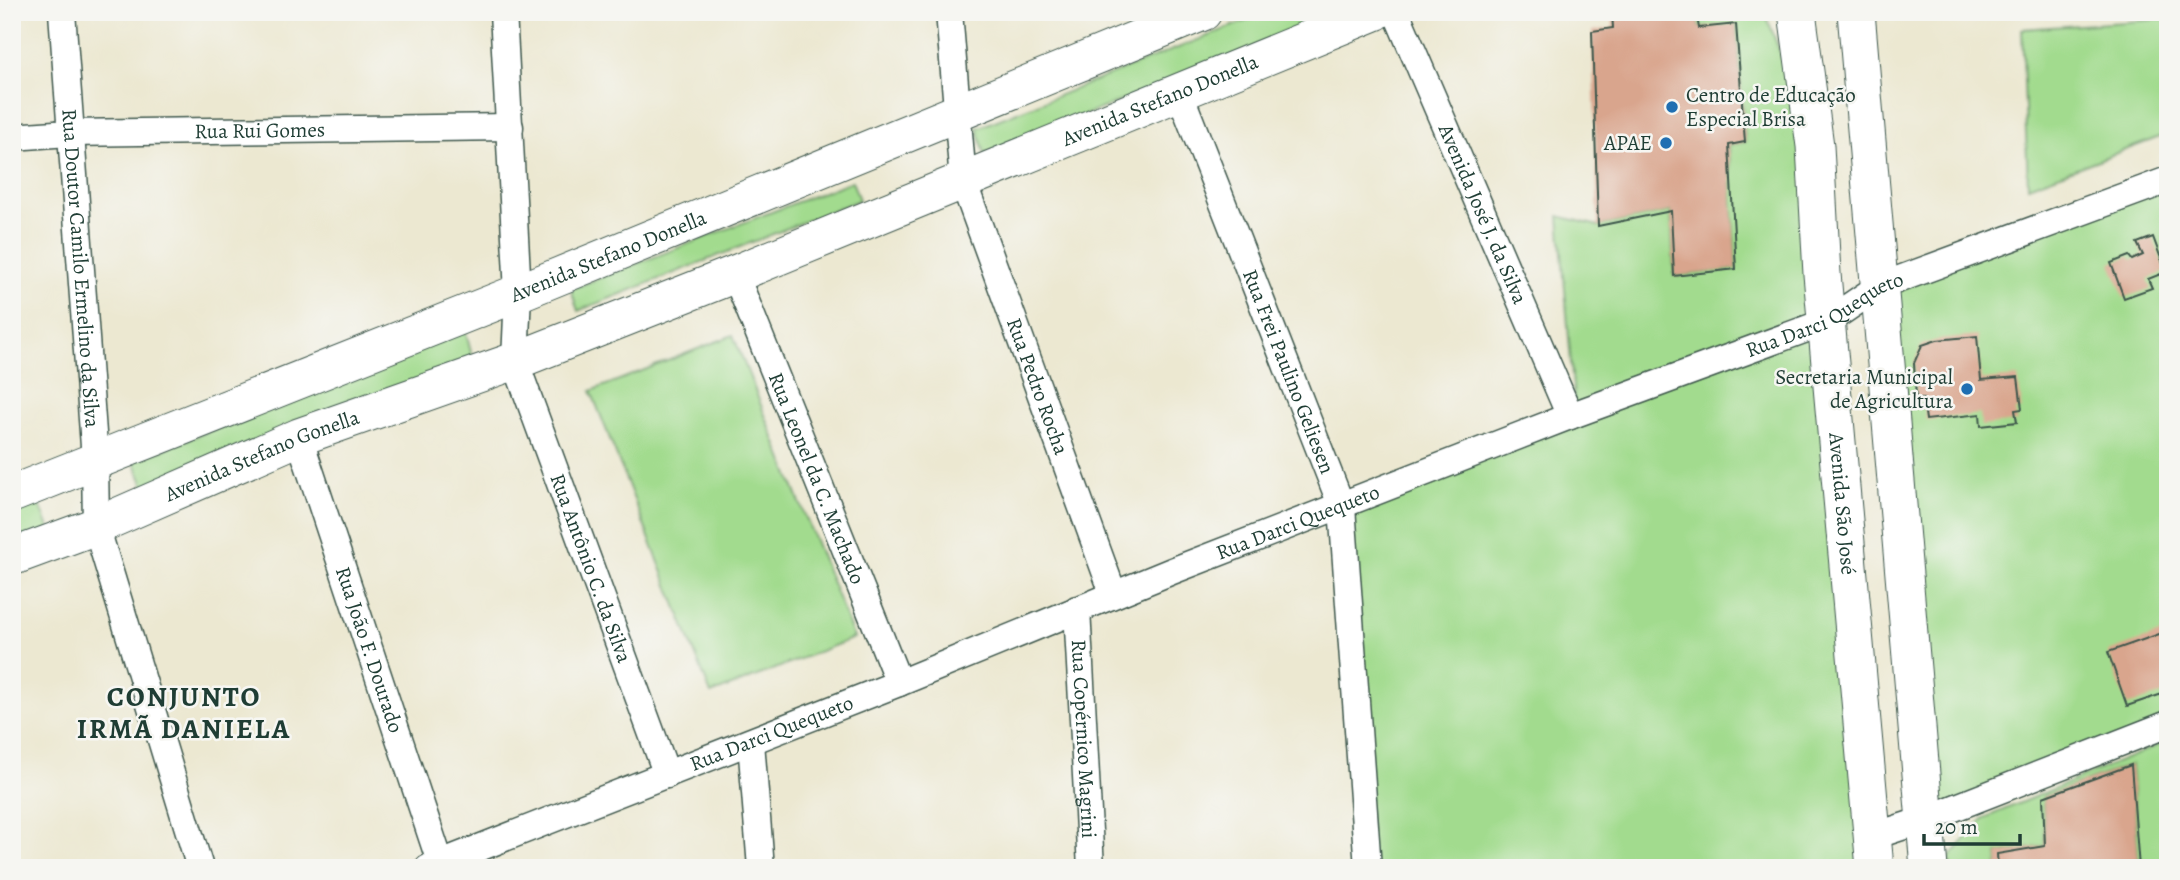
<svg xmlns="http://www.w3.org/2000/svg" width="2180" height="880" font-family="Alegreya,serif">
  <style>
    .green { fill: #a2db8e; stroke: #608c61; stroke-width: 2 }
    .building { fill: #d9a58d }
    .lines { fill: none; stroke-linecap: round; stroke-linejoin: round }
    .street-casing { stroke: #3e574c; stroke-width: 29 }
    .secondary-casing { stroke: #3e574c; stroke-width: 39 }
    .street { stroke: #fff; stroke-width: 26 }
    .secondary { stroke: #fff; stroke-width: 37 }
    .poi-dot { fill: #1f6fb2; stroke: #f6f6f2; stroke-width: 2.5 }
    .labels { text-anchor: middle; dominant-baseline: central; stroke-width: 5; stroke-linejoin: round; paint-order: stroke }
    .poi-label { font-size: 21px; fill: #1f3d34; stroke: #f6f6f2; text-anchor: end }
    .street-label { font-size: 21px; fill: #1f3d34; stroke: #f6f6f2 }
    .district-label { font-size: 28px; font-weight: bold; letter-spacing: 2px; fill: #1f3d34; stroke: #f6f6f2 }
  </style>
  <rect width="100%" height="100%" fill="#f6f6f2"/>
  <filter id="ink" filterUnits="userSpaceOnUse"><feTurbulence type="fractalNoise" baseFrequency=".0143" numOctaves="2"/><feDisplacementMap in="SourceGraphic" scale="14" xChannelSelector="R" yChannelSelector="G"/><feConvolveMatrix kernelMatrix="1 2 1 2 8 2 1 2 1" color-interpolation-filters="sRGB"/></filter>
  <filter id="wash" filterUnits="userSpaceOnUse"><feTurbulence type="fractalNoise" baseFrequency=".00686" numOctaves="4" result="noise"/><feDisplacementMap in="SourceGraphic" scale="28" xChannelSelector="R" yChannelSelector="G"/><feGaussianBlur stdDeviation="1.57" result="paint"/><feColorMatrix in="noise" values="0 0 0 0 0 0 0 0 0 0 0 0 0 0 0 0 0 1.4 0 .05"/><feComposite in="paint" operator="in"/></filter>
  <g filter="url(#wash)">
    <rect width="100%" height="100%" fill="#ece8d1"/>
    <g class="green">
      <path d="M1268 12H1348L985 154 977 128Z"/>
      <path d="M1696 12H1765L1815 146 1873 868H1368L1342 507 1575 412 1559 216 1598 226 1671 211 1674 276 1736 269 1729 145 1745 142 1736 25 1699 28Z"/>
      <path d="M2168 19V134L2028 186 2022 29Z"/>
      <path d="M2168 175V724L1926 819 1878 287Z"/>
      <path d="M852 181 859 200 578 311 571 289Z"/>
      <path d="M465 329 473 360 145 488 134 461Z"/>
      <path d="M733 335 854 638 711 694 591 391Z"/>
      <path d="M38 500 50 530 12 545V511Z"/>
      <path d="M2168 741V868H2139L2131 765 2043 797 2045 846 1997 854 1998 868H1950L1949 858 1984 818Z"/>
    </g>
    <g id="blocks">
      <g class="building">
        <path d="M1612 12H1696L1699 28 1736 24 1745 142 1729 145 1736 269 1674 276 1671 211 1598 226 1592 31 1613 28Z"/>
        <path d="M2153 237 2166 272 2148 279 2152 288 2124 298 2111 263 2129 256 2132 260 2143 255 2137 243Z"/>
        <path d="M1977 336 1981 380 2018 377 2022 409 2015 410 2017 422 1981 426 1980 414 1926 420 1923 398H1916L1914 363 1922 345 1937 340Z"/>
        <path d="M2168 631V692L2127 706 2108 652Z"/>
        <path d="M2131 765 2139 868H1998L1997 854 2045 846 2043 797Z"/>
      </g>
    </g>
  </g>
  <g filter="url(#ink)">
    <use href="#blocks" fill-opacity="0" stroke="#3e574c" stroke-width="2"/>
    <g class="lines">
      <defs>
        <g id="street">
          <path id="s1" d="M62 12 95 460 96 526 200 868"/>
          <path id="s2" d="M503 12 518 293 515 361 667 775"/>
          <path id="s3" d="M949 12 963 181 1113 593"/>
          <path id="s4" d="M1396 12 1570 416"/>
          <path id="s5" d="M1180 94 1342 507 1368 868"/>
          <path id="s6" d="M12 137 69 133 510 127"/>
          <path id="s7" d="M735 274 899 683"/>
          <path id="s8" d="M299 437 442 868"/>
          <path id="s9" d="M1077 609 1091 868"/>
          <path d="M751 742 761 868"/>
          <path d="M1874 836 1926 819 2168 724"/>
          <path id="s10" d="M428 868 899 683 1172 571 1570 416 1828 321 1878 287 2168 180"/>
        </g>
        <g id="secondary">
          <path id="s11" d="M1797 12 1815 146 1822 274 1875 868"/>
          <path d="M1856 12 1929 868"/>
          <path id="s12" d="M12 494 518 293 1203 12"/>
          <path id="s13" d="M12 557 96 526 299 437 515 361 735 274 1375 12"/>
        </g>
      </defs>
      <use href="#street" class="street-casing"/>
      <use href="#secondary" class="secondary-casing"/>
      <use href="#street" class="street"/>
      <use href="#secondary" class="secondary"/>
    </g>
  </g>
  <g class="poi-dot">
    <circle cx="1672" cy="107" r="7"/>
    <circle cx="1666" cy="143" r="7"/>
    <circle cx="1967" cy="389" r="7"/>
  </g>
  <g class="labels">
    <g class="poi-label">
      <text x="1686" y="95" text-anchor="start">Centro de Educação<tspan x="1686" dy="24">Especial Brisa</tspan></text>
      <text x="1652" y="143">APAE</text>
      <text x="1953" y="377">Secretaria Municipal<tspan x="1953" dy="24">de Agricultura</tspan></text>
    </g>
    <g class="street-label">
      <text stroke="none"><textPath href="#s13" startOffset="1236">Avenida Stefano Donella</textPath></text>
      <text stroke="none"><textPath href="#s6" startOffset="248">Rua Rui Gomes</textPath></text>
      <text stroke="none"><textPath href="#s4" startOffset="220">Avenida José J. da Silva</textPath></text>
      <text stroke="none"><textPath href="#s12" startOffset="642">Avenida Stefano Donella</textPath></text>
      <text stroke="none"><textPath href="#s1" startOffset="257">Rua Doutor Camilo Ermelino da Silva</textPath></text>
      <text stroke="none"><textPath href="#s10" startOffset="1503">Rua Darci Quequeto</textPath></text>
      <text stroke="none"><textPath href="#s5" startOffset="298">Rua Frei Paulino Geliesen</textPath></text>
      <text stroke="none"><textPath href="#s3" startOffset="388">Rua Pedro Rocha</textPath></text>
      <text stroke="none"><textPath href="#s13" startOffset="270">Avenida Stefano Gonella</textPath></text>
      <text stroke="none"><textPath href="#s7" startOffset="220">Rua Leonel da C. Machado</textPath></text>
      <text stroke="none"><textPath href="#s11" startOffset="494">Avenida São José</textPath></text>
      <text stroke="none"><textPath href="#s10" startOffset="936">Rua Darci Quequeto</textPath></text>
      <text stroke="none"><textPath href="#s2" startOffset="570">Rua Antônio C. da Silva</textPath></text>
      <text stroke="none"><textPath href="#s8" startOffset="224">Rua João F. Dourado</textPath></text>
      <text stroke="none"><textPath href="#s10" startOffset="369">Rua Darci Quequeto</textPath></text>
      <text stroke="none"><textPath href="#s9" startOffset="130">Rua Copérnico Magrini</textPath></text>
    </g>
    <g class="district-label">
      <text x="184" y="697">CONJUNTO<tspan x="184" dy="32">IRMÃ DANIELA</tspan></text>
    </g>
  </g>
  <rect width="2180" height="880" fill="none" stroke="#f6f6f2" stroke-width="42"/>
  <path d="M1924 834v10h96v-10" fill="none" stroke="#1f3d34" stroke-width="3.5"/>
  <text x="1935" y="834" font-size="21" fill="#1f3d34" stroke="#f6f6f2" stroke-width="5" paint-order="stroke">20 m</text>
</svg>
